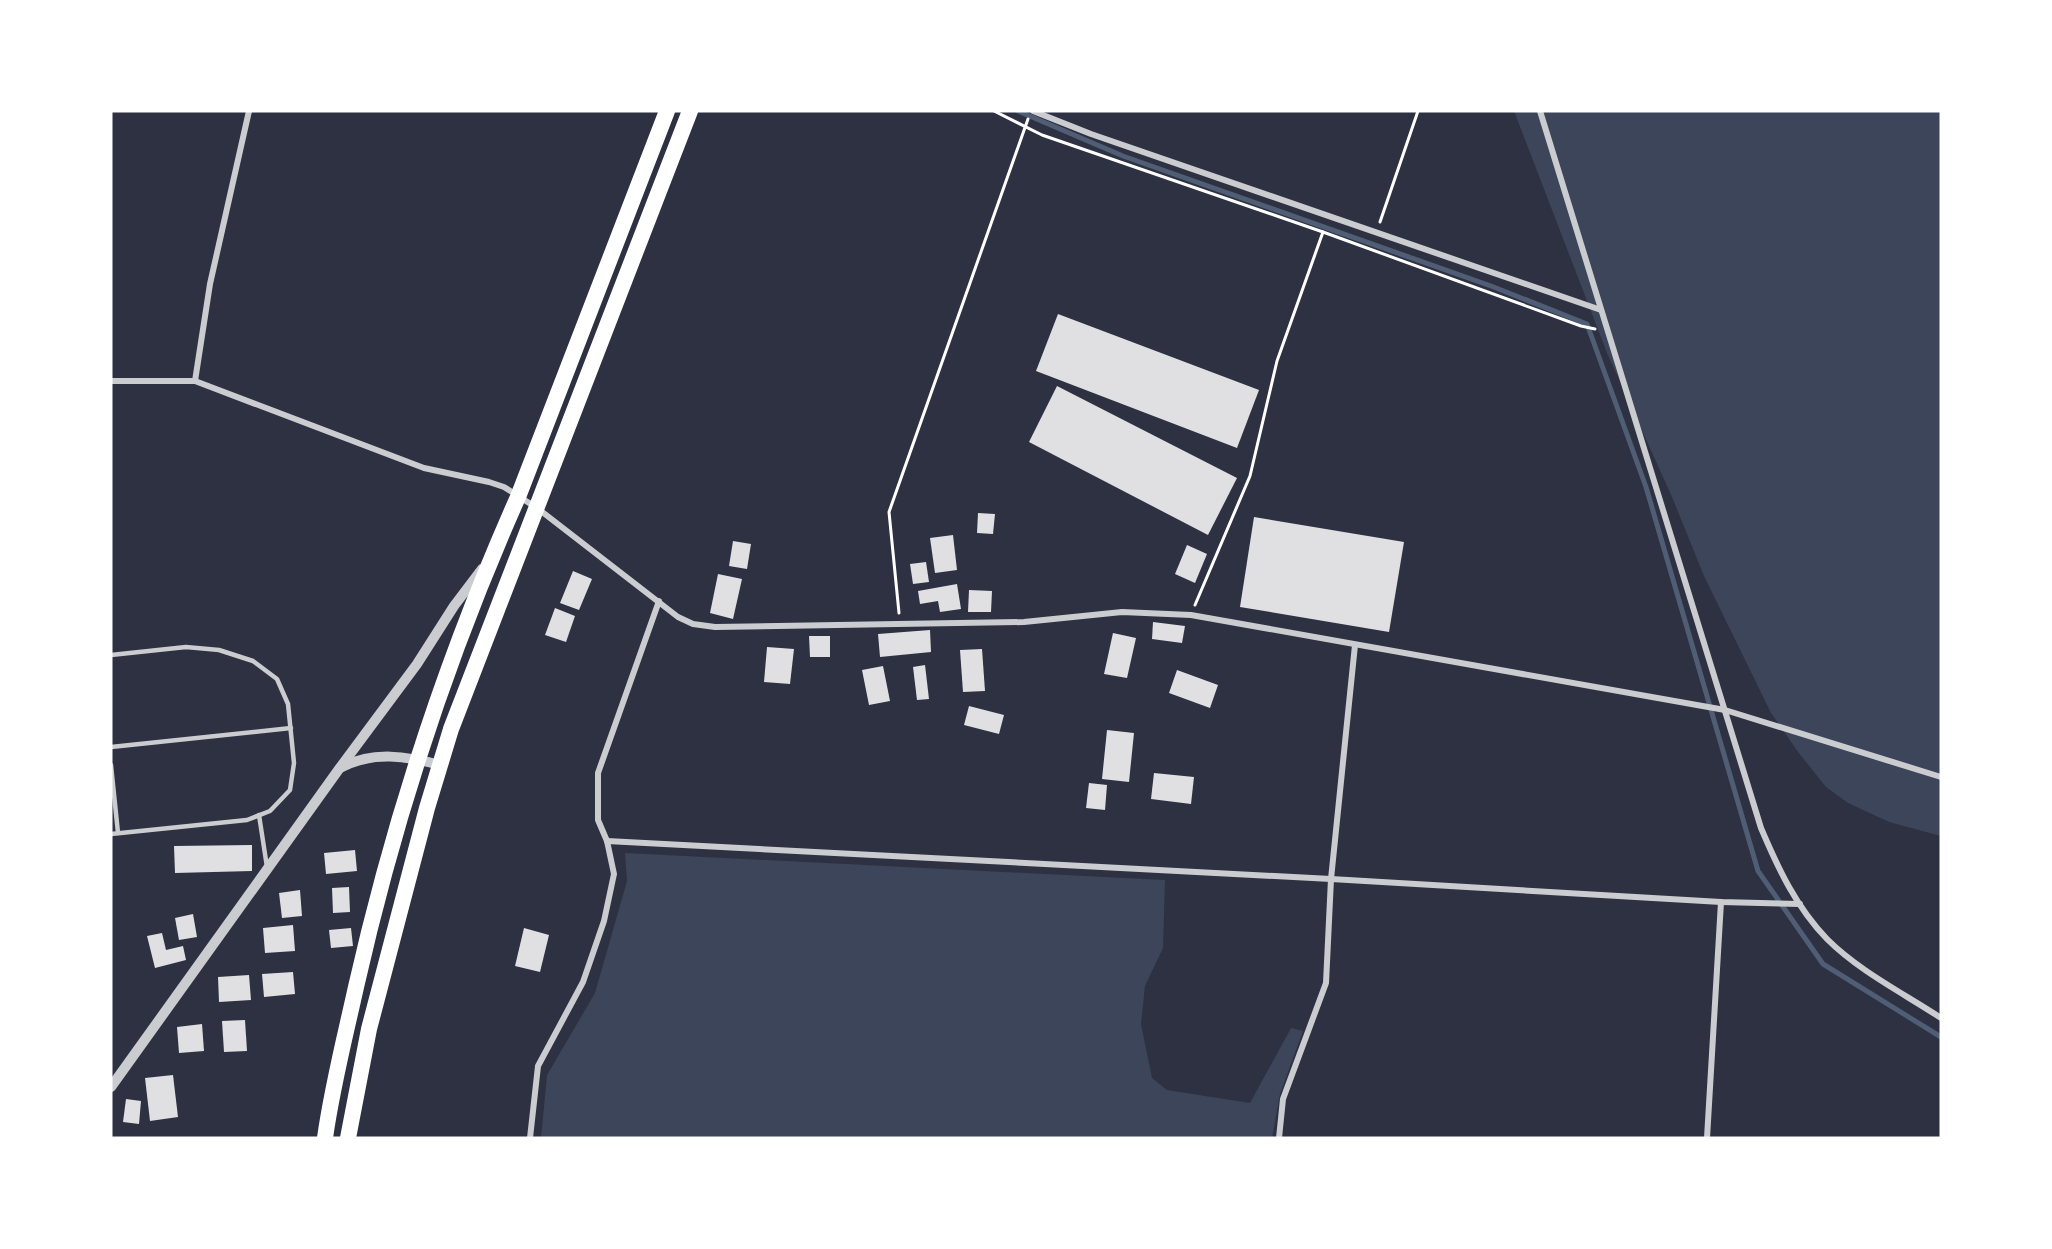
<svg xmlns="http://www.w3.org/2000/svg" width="2052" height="1249" font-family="'Varela Round',sans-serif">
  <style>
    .green { fill: #3c4559 }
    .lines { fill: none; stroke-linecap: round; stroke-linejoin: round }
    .stream { stroke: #4f5d75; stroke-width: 5 }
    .building { fill: #e0e0e3 }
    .path { stroke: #fff; stroke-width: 3 }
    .service { stroke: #caccd0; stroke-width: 4.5 }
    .minor { stroke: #caccd0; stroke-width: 6 }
    .tertiary { stroke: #caccd0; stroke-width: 10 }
    .trunk { stroke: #fff; stroke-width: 16 }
  </style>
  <rect width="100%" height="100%" fill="#2d3142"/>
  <g class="green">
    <path d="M1514 111H1941V836L1889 822 1848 803 1826 787 1798 752 1771 713 1704 576 1672 497 1607 353Z"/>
    <path d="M625 853 1165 880 1163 948 1145 986 1141 1024 1152 1078 1167 1090 1250 1103 1291 1028 1303 1031 1280 1094 1272 1138H541L547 1075 595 993 627 881Z"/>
  </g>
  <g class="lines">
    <path class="stream" d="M1018 111 1123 156 1491 286 1587 324 1646 487 1758 871 1823 964 1941 1037"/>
  </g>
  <g class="building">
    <path d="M1058 314 1259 390 1237 448 1036 371Z"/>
    <path d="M1057 386 1237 478 1208 535 1029 442Z"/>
    <path d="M978 513 995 514 993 534 977 533Z"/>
    <path d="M1254 517 1404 542 1389 632 1240 607Z"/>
    <path d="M953 535 957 570 935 573 930 538Z"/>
    <path d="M733 541 751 544 747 569 729 566Z"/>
    <path d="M1187 545 1207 554 1195 583 1175 574Z"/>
    <path d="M926 562 929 582 913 584 910 564Z"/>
    <path d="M573 571 592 579 579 610 560 603Z"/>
    <path d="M718 574 742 579 733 619 710 613Z"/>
    <path d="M957 584 961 609 940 612 938 601 920 604 918 591Z"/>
    <path d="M969 590 992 591 991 612H968Z"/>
    <path d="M555 608 575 616 566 642 545 635Z"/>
    <path d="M1153 622 1185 626 1182 643 1152 639Z"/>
    <path d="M930 630 931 652 880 657 878 634Z"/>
    <path d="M1113 633 1136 638 1127 678 1104 674Z"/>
    <path d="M809 636H830V657H810Z"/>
    <path d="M767 647 794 649 790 684 764 682Z"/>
    <path d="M982 649 985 691 963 692 960 650Z"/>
    <path d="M925 665 929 699 917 700 913 667Z"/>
    <path d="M883 666 890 701 869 705 862 670Z"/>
    <path d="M1177 670 1218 685 1210 708 1169 693Z"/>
    <path d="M969 706 1004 715 999 734 964 725Z"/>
    <path d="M1107 730 1134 733 1129 782 1102 779Z"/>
    <path d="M1154 773 1194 777 1191 804 1151 799Z"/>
    <path d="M1089 783 1107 785 1105 810 1086 808Z"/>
    <path d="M252 845V871L175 873 174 846Z"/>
    <path d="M355 850 357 871 326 874 324 853Z"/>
    <path d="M349 887 350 912 333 913 332 888Z"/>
    <path d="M300 890 302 916 282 918 279 893Z"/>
    <path d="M193 914 197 937 179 940 175 918Z"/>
    <path d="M293 925 295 951 265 953 263 928Z"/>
    <path d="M351 928 353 946 331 948 329 930Z"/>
    <path d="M524 928 549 935 540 972 515 966Z"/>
    <path d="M162 933 166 950 183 946 186 960 155 968 147 936Z"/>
    <path d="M293 972 295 994 264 997 262 974Z"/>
    <path d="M249 975 251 1000 219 1002 218 977Z"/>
    <path d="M245 1020 247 1051 224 1052 222 1021Z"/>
    <path d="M202 1024 204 1051 179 1053 177 1027Z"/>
    <path d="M173 1075 178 1117 150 1121 145 1078Z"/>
    <path d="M126 1099 141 1101 139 1124 123 1122Z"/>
  </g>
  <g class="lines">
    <g class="path">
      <path d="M994 111 1042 135 1323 232 1277 361 1250 476 1195 605"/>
      <path d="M1380 222 1418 111"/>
      <path d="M1323 232 1581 326 1595 329"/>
      <path d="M899 613 889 512 1028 119"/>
    </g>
    <g class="service">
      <path d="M111 655 186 647 219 650 253 661 277 679 288 704 294 763 290 790 270 811 247 820 111 834"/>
      <path d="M111 747 291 728"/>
      <path d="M111 765 118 833"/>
      <path d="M259 815 267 867"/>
    </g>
    <g class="minor">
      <path d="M1033 111 1091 134 1601 310"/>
      <path d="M1540 111 1761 828C1778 868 1796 907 1827 939 1859 971 1903 993 1941 1018"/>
      <path d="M111 381H195L424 468 489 482 504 487 537 508 678 617 693 624 715 627 1024 622 1122 612 1191 615 1725 710 1941 777"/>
      <path d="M195 381 210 284 249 111"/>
      <path d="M607 841 1331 879 1721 902 1800 904"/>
      <path d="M530 1138 538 1066 583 982 604 921 614 874 607 841 598 820V773L659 601"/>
      <path d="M1279 1138 1283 1099 1326 983 1331 879 1355 645"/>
      <path d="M1707 1138 1721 902"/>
    </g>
    <g class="tertiary">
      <path d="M342 767C373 751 407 756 440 765"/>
      <path d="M111 1087 339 769 417 664 454 606 482 569"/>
    </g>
    <g class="trunk">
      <path d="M325 1138C332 1087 345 1037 356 987 394 819 448 654 518 497L667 111"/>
      <path d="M348 1138 369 1029 427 808 451 729 690 111"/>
    </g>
  </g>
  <rect width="2052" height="1249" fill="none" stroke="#ffffff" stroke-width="225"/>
</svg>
